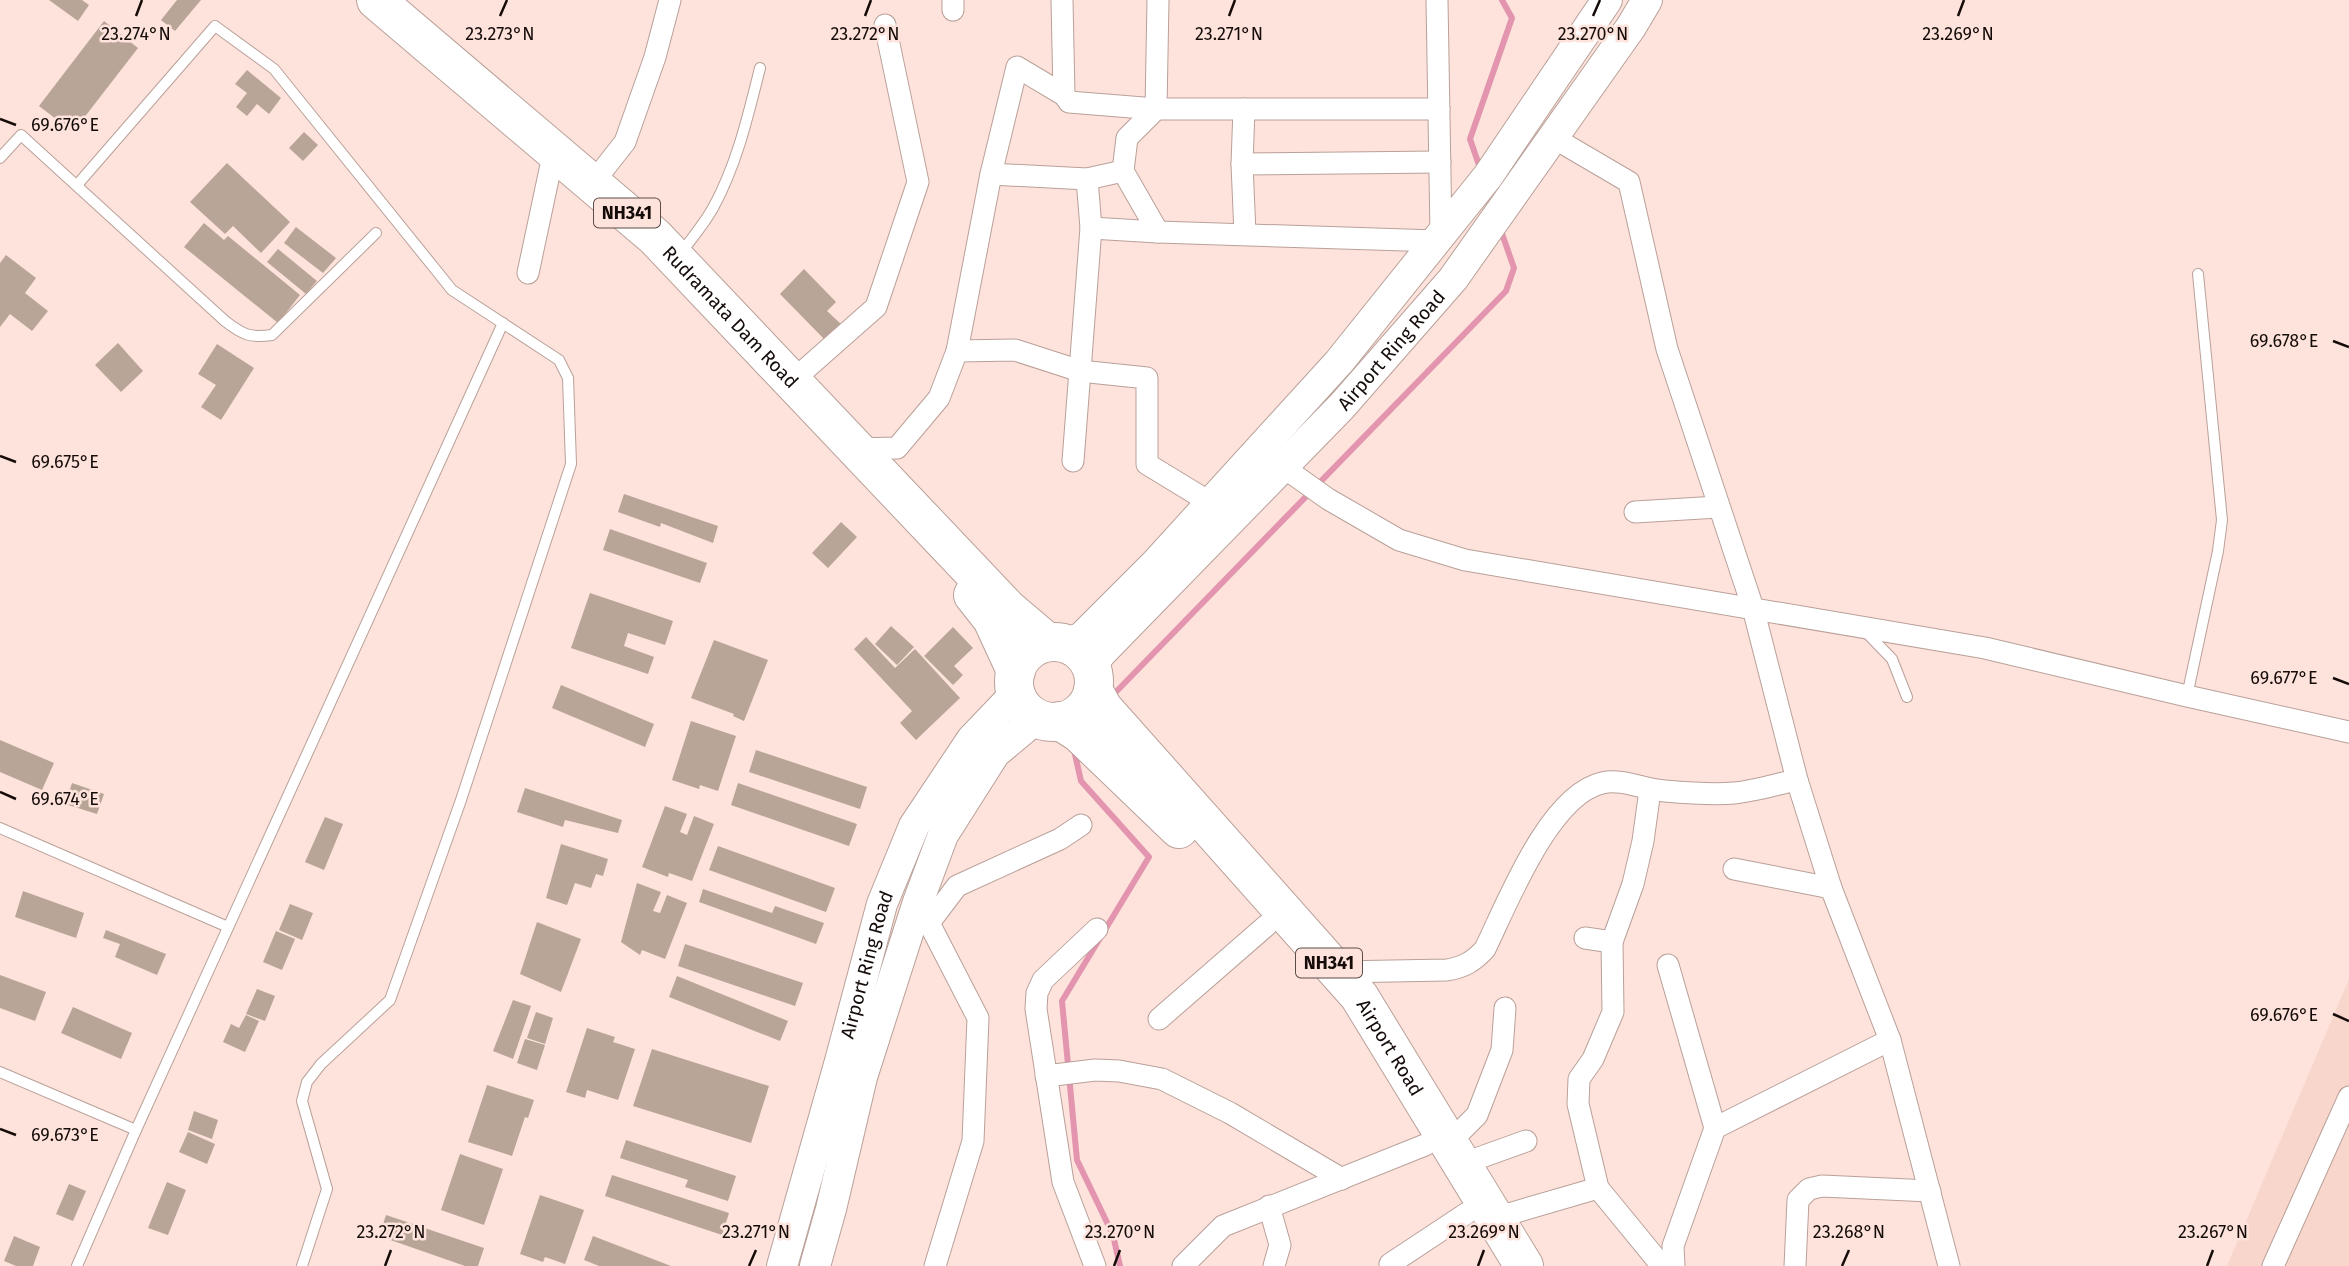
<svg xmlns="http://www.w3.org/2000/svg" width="2349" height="1266" font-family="'Fira Sans',sans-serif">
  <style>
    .built { fill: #f8d6cb }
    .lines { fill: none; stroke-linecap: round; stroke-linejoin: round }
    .stream { stroke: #e395af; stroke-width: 6 }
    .building { fill: #b9a597 }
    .lane-casing { stroke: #b9a099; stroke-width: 12 }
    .street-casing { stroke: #b9a099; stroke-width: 23 }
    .secondary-casing { stroke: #b9a099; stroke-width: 32 }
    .highway-casing { stroke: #b9a099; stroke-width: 40 }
    .lane { stroke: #fff; stroke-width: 10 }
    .street { stroke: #fff; stroke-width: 21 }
    .secondary { stroke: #fff; stroke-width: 30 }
    .highway { stroke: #fff; stroke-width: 38 }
    .ticks { fill: none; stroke: #150c0a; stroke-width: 2.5 }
    .labels { text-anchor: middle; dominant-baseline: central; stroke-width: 5; stroke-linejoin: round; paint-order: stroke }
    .shield { fill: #fde3db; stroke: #5b4c49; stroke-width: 2 }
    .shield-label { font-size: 18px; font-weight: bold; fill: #150c0a }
    .street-label { font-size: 19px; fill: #150c0a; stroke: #fde3db }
    .ticks-label { font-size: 18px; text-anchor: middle; fill: #150c0a; stroke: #fde3db; stroke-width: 5; stroke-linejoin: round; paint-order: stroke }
  </style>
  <rect width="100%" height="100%" fill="#fde3db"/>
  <path class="built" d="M2349 979V1266H2227Z"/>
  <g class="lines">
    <g class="stream">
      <path d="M1481 171 1470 139 1512 18 1502 0"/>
      <path d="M1111 697 1506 291 1514 268 1500 228"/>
      <path d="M1074 750 1081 781 1149 857 1062 1001 1077 1160 1113 1235 1120 1266"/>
    </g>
  </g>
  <g class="building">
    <path d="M49 0H82L89 5 78 21Z"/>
    <path d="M177 0H201L175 31 161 20Z"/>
    <path d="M104 21 138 48 73 132 39 106Z"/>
    <path d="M247 70 281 98 269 114 257 104 247 116 236 107 247 93 235 84Z"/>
    <path d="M304 132 318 145 303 161 289 148Z"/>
    <path d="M227 163 290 222 261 253 233 226 225 234 190 202Z"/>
    <path d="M204 223 224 240 228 236 300 295 278 323 184 247Z"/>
    <path d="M296 227 336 258 323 273 284 243Z"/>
    <path d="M278 249 317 281 306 294 267 262Z"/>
    <path d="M6 255 36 278 25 293 48 311 32 331 10 314 0 327V263Z"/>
    <path d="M804 269 836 302 827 311 842 325 826 341 780 294Z"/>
    <path d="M118 343 143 371 121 392 95 365Z"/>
    <path d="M217 344 254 368 221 420 201 407 216 385 198 374Z"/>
    <path d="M624 494 718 526 713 543 661 523 660 527 618 512Z"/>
    <path d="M841 522 857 537 828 568 812 553Z"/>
    <path d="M610 529 707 563 700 583 603 550Z"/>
    <path d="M590 593 673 621 665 645 628 633 624 646 654 657 648 674 571 648Z"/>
    <path d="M891 626 914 647 897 665 875 644Z"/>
    <path d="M953 627 973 648 954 666 963 675 953 685 924 656Z"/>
    <path d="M866 637 895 668 915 649 960 698 916 740 900 723 912 711 854 649Z"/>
    <path d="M714 640 768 660 744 721 733 716 734 714 691 698Z"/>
    <path d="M561 685 654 724 645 747 552 708Z"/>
    <path d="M691 721 736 736 718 791 700 785 699 789 672 780Z"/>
    <path d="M0 740 54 763 42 790 0 772Z"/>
    <path d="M756 750 867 787 860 809 749 772Z"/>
    <path d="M72 783 104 794 97 814 65 804Z"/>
    <path d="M738 783 857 824 849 846 731 805Z"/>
    <path d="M525 788 622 820 618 833 565 820 563 827 517 812Z"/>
    <path d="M665 806 687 814 680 832 687 835 694 816 714 824 692 881 669 873 668 877 642 867Z"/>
    <path d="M325 817 343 824 324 870 305 862Z"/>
    <path d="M561 844 608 859 603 876 596 874 591 888 575 883 567 905 546 898Z"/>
    <path d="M718 846 835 888 826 912 709 870Z"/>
    <path d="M637 883 661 892 653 911 660 913 667 895 687 903 665 959 642 950 640 955 621 942Z"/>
    <path d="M703 889 772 913 775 906 824 923 816 944 699 902Z"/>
    <path d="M23 891 84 913 76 938 15 917Z"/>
    <path d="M290 904 313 913 302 940 279 930Z"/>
    <path d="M537 922 581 939 561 992 520 974Z"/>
    <path d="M106 930 166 954 157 975 115 957 120 944 103 938Z"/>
    <path d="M276 931 295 939 282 970 263 962Z"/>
    <path d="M685 944 803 983 795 1006 678 966Z"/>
    <path d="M0 975 46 992 35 1021 0 1008Z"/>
    <path d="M677 976 788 1021 780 1041 669 997Z"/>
    <path d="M257 989 275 996 265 1021 246 1014Z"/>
    <path d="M513 1000 531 1006 513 1059 493 1051Z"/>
    <path d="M73 1007 132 1033 121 1059 61 1033Z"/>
    <path d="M536 1012 553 1018 545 1044 527 1038Z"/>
    <path d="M246 1015 259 1021 245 1052 223 1042 231 1024 239 1028Z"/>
    <path d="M587 1028 615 1037 613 1042 635 1049 618 1100 587 1090 585 1098 566 1092Z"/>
    <path d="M525 1039 545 1045 537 1070 517 1063Z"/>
    <path d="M652 1049 769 1086 751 1143 633 1106Z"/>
    <path d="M487 1085 534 1100 528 1118 525 1117 512 1156 468 1142Z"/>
    <path d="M194 1111 218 1120 212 1139 188 1130Z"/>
    <path d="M188 1132 215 1144 207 1164 179 1152Z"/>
    <path d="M626 1140 736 1176 728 1201 685 1187 688 1180 620 1158Z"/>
    <path d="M460 1154 503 1169 484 1225 441 1210Z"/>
    <path d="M612 1175 729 1213 722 1235 605 1196Z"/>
    <path d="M167 1182 186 1190 168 1235 148 1228Z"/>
    <path d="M69 1184 86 1191 73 1221 56 1214Z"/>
    <path d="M540 1195 584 1210 565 1264 545 1257 543 1262 520 1254Z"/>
    <path d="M386 1215 484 1248 478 1266H465L379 1236Z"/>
    <path d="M14 1236 40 1247 33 1266H16L4 1261Z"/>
    <path d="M593 1236 671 1266H599L584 1260Z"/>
  </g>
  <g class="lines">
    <defs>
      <g id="lane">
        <path d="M0 158 21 135 225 321C243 335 250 338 272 335L376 233"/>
        <path d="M77 185 215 26 274 69 452 290 559 360 568 378 571 464 461 800 390 1000 321 1064 307 1082 302 1101 327 1189 302 1266"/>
        <path d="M681 253C692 238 704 224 713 208 737 164 748 116 760 68"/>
        <path d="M1864 630 1892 659 1907 697"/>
        <path d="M2187 696 2218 551 2222 520 2198 274"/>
        <path d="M0 828 228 927"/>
        <path d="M0 1072 136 1130"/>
        <path d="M77 1266 136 1130 503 323"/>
      </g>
      <g id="street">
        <path d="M1062 0 1064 95"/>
        <path d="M1158 0 1156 109 1127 138 1123 171 1158 232"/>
        <path d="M1437 0 1441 234"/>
        <path d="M953 10V0"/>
        <path d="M1244 109 1242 164 1245 234"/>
        <path d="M1554 138 1629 182 1667 349 1753 608 1797 780 1831 888"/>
        <path d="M1242 164 1440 162"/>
        <path d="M991 174 1087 179 1123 171"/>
        <path d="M592 184 625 142 655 57 670 0"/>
        <path d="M1091 228 1158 232 1436 241"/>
        <path d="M528 273 554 151"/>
        <path d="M957 351 1015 350 1080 371 1147 378V464L1211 503"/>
        <path d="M791 382 876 307 918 182 885 25"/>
        <path d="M855 449 897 448 939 398 957 351 991 174 1017 67 1064 95 1069 102 1156 109H1439"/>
        <path d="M1073 461 1091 228 1087 179"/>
        <path d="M1283 467 1328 499 1399 540 1465 560 1985 648 2187 696 2349 732"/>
        <path d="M1635 512 1718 507"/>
        <path d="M1585 938 1612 942 1633 884 1643 841 1650 790"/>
        <path d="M1612 942 1613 1012 1593 1059 1579 1079 1578 1104 1598 1188 1662 1266"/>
        <path d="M1668 965 1715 1128"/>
        <path d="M1337 972 1447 970C1464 967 1473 962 1485 949 1507 904 1549 795 1602 783 1623 778 1644 790 1665 791 1688 793 1711 795 1734 793 1755 791 1777 784 1797 780"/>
        <path d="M1159 1019 1267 925"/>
        <path d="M1890 1040 1949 1266"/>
        <path d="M1046 1076 1095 1070 1119 1071 1162 1079 1230 1113 1342 1179"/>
        <path d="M1449 1143 1477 1115 1502 1050 1505 1008"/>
        <path d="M1462 1164 1526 1141"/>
        <path d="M1269 1206 1280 1245 1274 1266"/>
        <path d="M1495 1218 1598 1188"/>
        <path d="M1390 1264 1467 1213"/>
        <path d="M935 1266 973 1141 978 1018 929 923 957 886 1060 839 1081 825"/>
        <path d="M1095 1266 1063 1182 1036 1009 1037 993 1043 980 1097 929"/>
        <path d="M1183 1266 1223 1226 1425 1145"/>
        <path d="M1674 1266 1673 1246 1715 1128 1890 1040 1831 888 1734 869"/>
        <path d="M1795 1266 1798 1200 1809 1189 1822 1186 1930 1191"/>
        <path d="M2273 1266 2349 1097"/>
      </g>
      <g id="secondary">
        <path d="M1068 644 1082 637 1156 563 1339 362 1488 176 1607 0"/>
        <path id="s1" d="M1091 666 1101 653 1342 406 1453 279 1631 27 1647 0"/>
        <path id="s2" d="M782 1266 840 1061 882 904 914 826 972 739 1016 693"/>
        <path d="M815 1266 831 1209 862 1077 918 902 943 835 995 753 1037 718"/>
      </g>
      <g id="highway">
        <path id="s3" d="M376 0 655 237 1008 609 1047 642"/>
        <path d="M973 595 992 619 1016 671"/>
        <circle cx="1054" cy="682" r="40"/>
        <path id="s4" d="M1093 690 1103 708 1359 996 1524 1266"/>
        <path d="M1060 721 1079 733 1179 829"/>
      </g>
    </defs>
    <use href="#lane" class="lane-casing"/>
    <use href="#street" class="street-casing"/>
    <use href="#secondary" class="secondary-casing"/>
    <use href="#highway" class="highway-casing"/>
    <use href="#lane" class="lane"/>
    <use href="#street" class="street"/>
    <use href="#secondary" class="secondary"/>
    <use href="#highway" class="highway"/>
  </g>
  <path class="ticks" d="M136 16 142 0M500 16 507 0M865 16 871 0M1229 16 1235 0M1593 16 1600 0M1958 16 1964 0M0 119 16 125M2333 341 2349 347M0 456 16 462M2333 678 2349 684M0 792 16 799M2333 1014 2349 1021M0 1129 16 1135M385 1266 391 1250M749 1266 756 1250M1114 1266 1120 1250M1478 1266 1484 1250M1842 1266 1849 1250M2207 1266 2213 1250"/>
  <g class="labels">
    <g class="shield">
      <rect x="594" y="198.5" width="66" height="29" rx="5"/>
      <rect x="1296" y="948.5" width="66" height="29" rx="5"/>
    </g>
    <g class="shield-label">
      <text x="627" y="213">NH341</text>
      <text x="1329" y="963">NH341</text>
    </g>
    <g class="street-label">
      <text stroke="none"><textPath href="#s3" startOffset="476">Rudramata Dam Road</textPath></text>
      <text stroke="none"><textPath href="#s1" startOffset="436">Airport Ring Road</textPath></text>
      <text stroke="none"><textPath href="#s2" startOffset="313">Airport Ring Road</textPath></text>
      <text stroke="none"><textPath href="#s4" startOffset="466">Airport Road</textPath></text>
    </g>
  </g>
  <g class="ticks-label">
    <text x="136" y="40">23.274°N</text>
    <text x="500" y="40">23.273°N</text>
    <text x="865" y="40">23.272°N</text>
    <text x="1229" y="40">23.271°N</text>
    <text x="1593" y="40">23.270°N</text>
    <text x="1958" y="40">23.269°N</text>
    <text x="65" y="131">69.676°E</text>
    <text x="2284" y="347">69.678°E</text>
    <text x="65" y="468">69.675°E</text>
    <text x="2284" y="684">69.677°E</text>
    <text x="65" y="805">69.674°E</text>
    <text x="2284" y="1021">69.676°E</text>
    <text x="65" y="1141">69.673°E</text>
    <text x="391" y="1238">23.272°N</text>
    <text x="756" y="1238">23.271°N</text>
    <text x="1120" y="1238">23.270°N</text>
    <text x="1484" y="1238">23.269°N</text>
    <text x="1849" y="1238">23.268°N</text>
    <text x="2213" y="1238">23.267°N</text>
  </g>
</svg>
